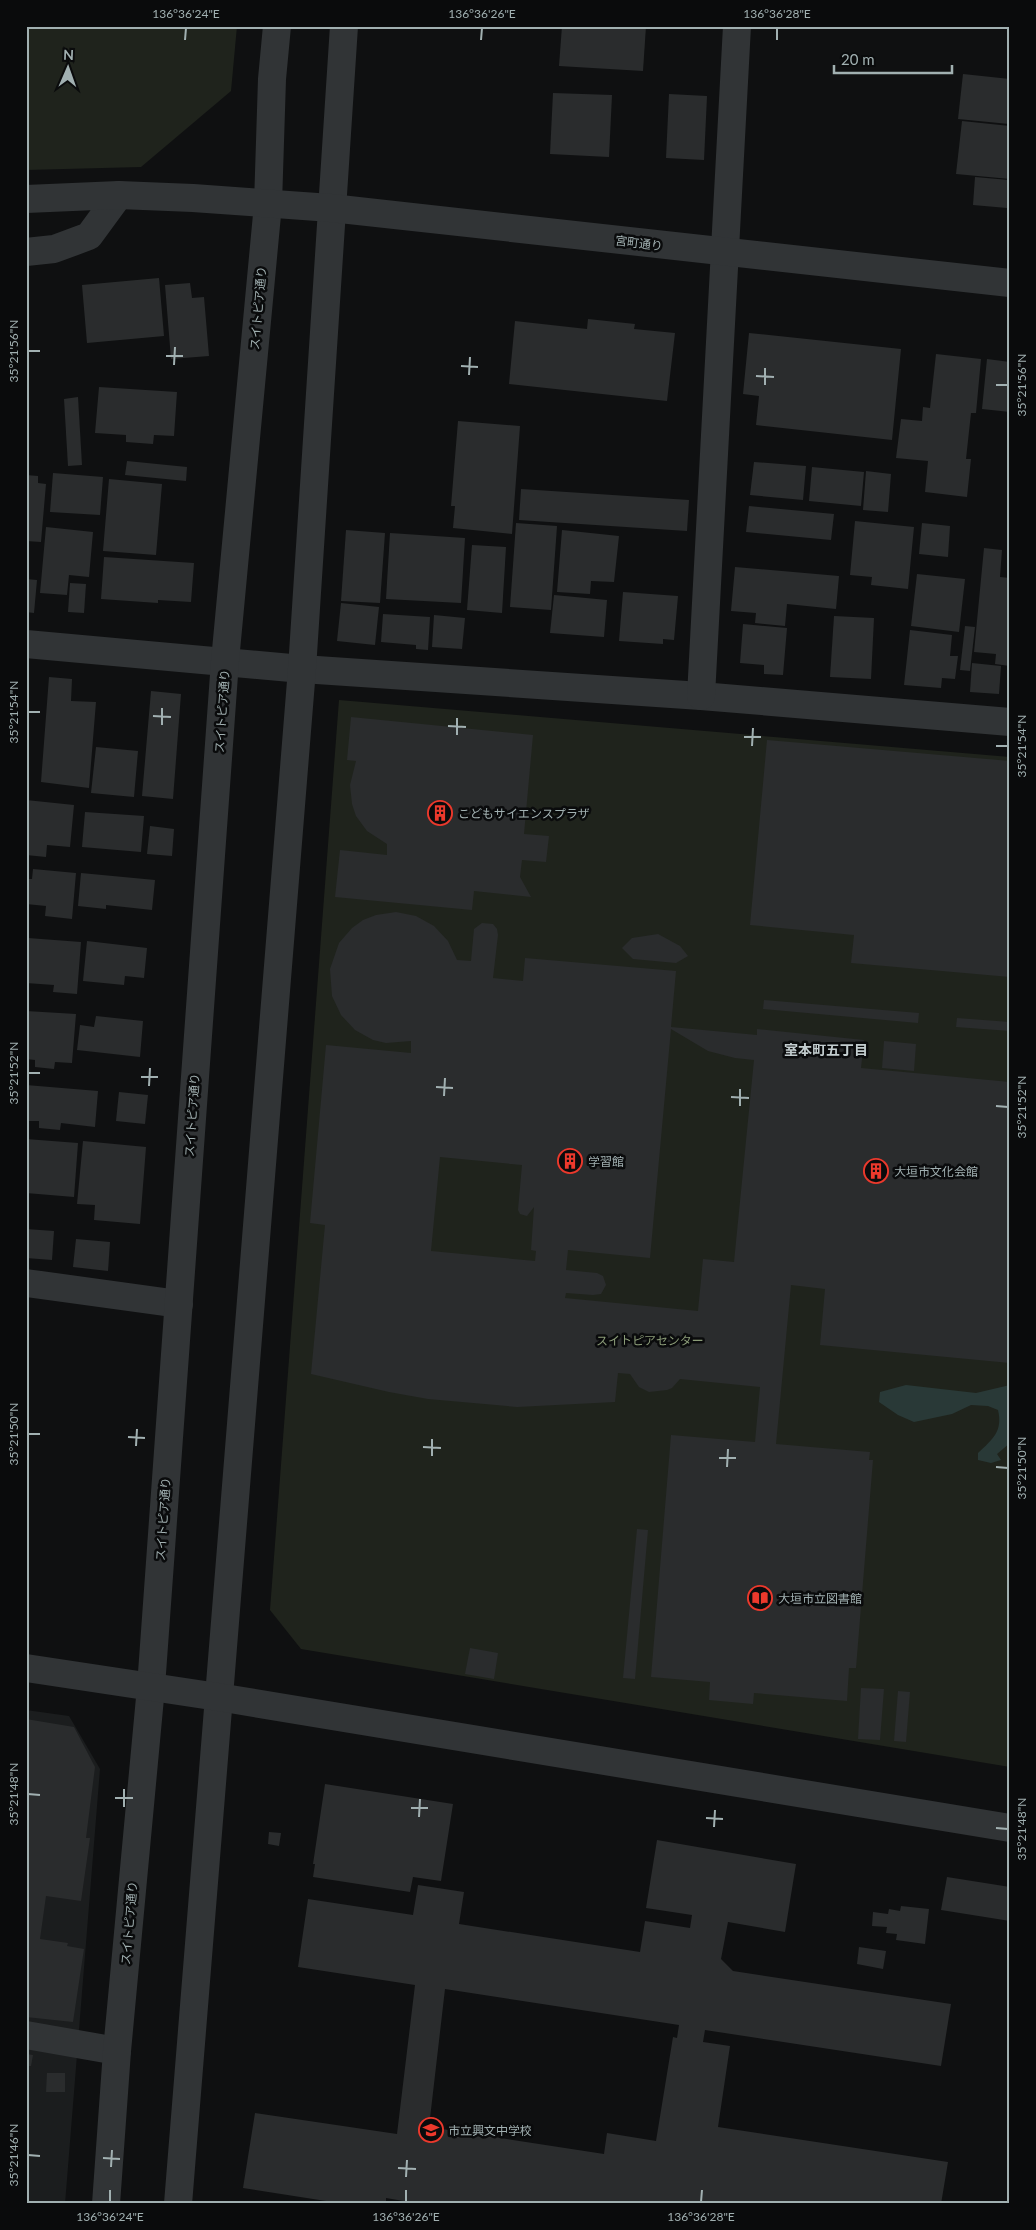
<svg xmlns="http://www.w3.org/2000/svg" width="1036" height="2230" font-family="Lato,'Noto Sans JP',sans-serif">
  <style>
    .built { fill: #1b1d1e }
    .green { fill: #1f231c }
    .water { fill: #293937 }
    .building { fill: #2a2c2d; fill-rule: evenodd }
    .lines { fill: none; stroke-linecap: round; stroke-linejoin: round }
    .minor { stroke: #313436; stroke-width: 28 }
    .tertiary { stroke: #313436; stroke-width: 28 }
    .ticks { fill: none; stroke: #a1b0b1; stroke-width: 2 }
    .labels { text-anchor: middle; dominant-baseline: central; stroke-width: 5; stroke-linejoin: round; paint-order: stroke }
    .street-label { font-size: 12px; fill: #a1b0b1; stroke: #0a0b0c }
    .poi-label { font-size: 12px; fill: #a1b0b1; stroke: #0a0b0c; text-anchor: start }
    .park-label { font-size: 12px; fill: #8b9c78; stroke: #0a0b0c }
    .neighbourhood-label { font-size: 14px; font-weight: bold; fill: #c2ccce; stroke: #0a0b0c }
    .neatline { fill: none; stroke: #a1b0b1; stroke-width: 2 }
    .ticks-label { font-size: 12px; text-anchor: middle; fill: #a1b0b1 }
  </style>
  <rect width="100%" height="100%" fill="#0f1011"/>
  <path class="built" d="M26 1710 69 1716 100 1769 65 2204H26Z"/>
  <g class="green">
    <path d="M26 26H237L231 91 141 167 26 170Z"/>
    <path d="M339 700 1010 757V1767L301 1649 270 1610Z"/>
  </g>
  <path class="water" d="M906 1385 976 1393 1010 1385V1443L997 1454 1001 1460 991 1463 978 1460V1453C993 1439 1003 1431 998 1410L988 1406 971 1405 952 1414 914 1422 898 1415 879 1402 880 1392Z"/>
  <g class="building">
    <path d="M562 26H646L643 71 559 66Z"/>
    <path d="M963 74 1010 79 1009 124 958 119Z"/>
    <path d="M553 93 612 95 609 157 550 154Z"/>
    <path d="M669 94 707 96 704 160 666 158Z"/>
    <path d="M962 121 1010 126V179L956 174Z"/>
    <path d="M975 177 1009 180 1007 208 973 205Z"/>
    <path d="M159 278 164 336 87 343 82 285Z"/>
    <path d="M190 283 192 298 204 297 209 356 171 359 165 285Z"/>
    <path d="M588 319 635 324 634 329 675 333 667 401 509 384 515 321 587 329Z"/>
    <path d="M749 333 901 349 892 440 756 425 759 396 743 394Z"/>
    <path d="M936 354 981 359 976 413H971L966 459H971L967 497 925 492 928 461 896 458 901 419 922 421 923 407 930 408Z"/>
    <path d="M987 359 1010 362V412L982 409Z"/>
    <path d="M99 387 177 392 174 436 154 435 153 444 126 442V435L95 433Z"/>
    <path d="M78 397 82 465 68 466 64 399Z"/>
    <path d="M458 421 520 426 512 534 453 528 455 506H451Z"/>
    <path d="M127 461 187 467 186 481 125 475Z"/>
    <path d="M754 462 806 466 803 500 750 495Z"/>
    <path d="M812 467 864 472 861 506 809 501Z"/>
    <path d="M866 471 891 474 888 512 863 510Z"/>
    <path d="M53 473 103 477 100 515 50 512Z"/>
    <path d="M26 475 38 476V483L46 484 41 542 26 541Z"/>
    <path d="M109 479 162 484 156 555 103 551Z"/>
    <path d="M521 489 689 500 687 531 519 520Z"/>
    <path d="M749 506 834 514 831 540 746 532Z"/>
    <path d="M855 521 914 527 908 589 871 585 872 577 850 575Z"/>
    <path d="M516 523 557 526 551 610 510 607Z"/>
    <path d="M922 523 950 526 948 557 919 554Z"/>
    <path d="M46 527 93 532 89 577 69 575 67 595 40 593Z"/>
    <path d="M346 530 385 533 380 603 341 601Z"/>
    <path d="M562 530 619 536 614 582 591 581 590 594 557 592Z"/>
    <path d="M390 533 465 538 461 603 386 599Z"/>
    <path d="M472 545 506 547 502 613 467 610Z"/>
    <path d="M984 548 1002 550 1000 577 1010 578V666L995 664 996 654 974 652Z"/>
    <path d="M104 557 194 563 191 602 158 600V603L101 599Z"/>
    <path d="M735 567 839 576 836 609 787 604 785 626 755 623 756 613 731 611Z"/>
    <path d="M917 574 965 579 959 632 911 626Z"/>
    <path d="M26 579 37 580 34 613 26 612Z"/>
    <path d="M70 583 86 584 84 613 68 612Z"/>
    <path d="M623 592 678 596 674 640 663 639V644L619 641Z"/>
    <path d="M554 595 607 600 604 637 550 633Z"/>
    <path d="M341 603 379 607 375 645 337 641Z"/>
    <path d="M383 614 430 617 428 650 416 649V645L381 642Z"/>
    <path d="M434 615 465 618 462 649 432 647Z"/>
    <path d="M834 616 874 618 871 679 830 677Z"/>
    <path d="M743 624 787 628 783 675 764 674V665L740 663Z"/>
    <path d="M965 626 975 627 970 671 960 670Z"/>
    <path d="M910 630 952 635 950 656H958L955 679 942 678 941 688 904 685Z"/>
    <path d="M972 663 1001 666 999 694 970 692Z"/>
    <path d="M49 677 72 679 71 701 96 702 89 788 41 782Z"/>
    <path d="M151 691 181 694 173 799 142 796Z"/>
    <path d="M351 717 533 735 524 834 549 836 546 862 522 860 520 877 531 897 474 891 472 910 335 897 340 850 387 855V844L367 831 356 816 352 804 350 785 356 761 347 760Z"/>
    <path d="M767 740 1010 761V977L851 963 854 935 750 925Z"/>
    <path d="M96 747 138 751 134 797 91 793Z"/>
    <path d="M26 800 74 805 70 847 47 845 46 857 26 855Z"/>
    <path d="M85 812 144 816 141 852 82 847Z"/>
    <path d="M150 826 174 829 172 856 147 854Z"/>
    <path d="M33 869 76 873 72 919 45 916 46 906 26 904V879H32Z"/>
    <path d="M81 873 155 880 152 910 106 905V909L78 906Z"/>
    <path d="M396 912 416 916 434 926 448 941 457 960 471 961 474 929 482 923 493 924 497 929 498 935 493 978 523 981 525 958 676 971 671 1027 757 1035V1029L864 1040 861 1068 1010 1082V1363L820 1345 825 1289 791 1285 776 1444 870 1452 869 1460H873L856 1668H849L847 1701 754 1693 753 1704 709 1700 710 1682 651 1677 671 1435 755 1442 760 1387 680 1379 672 1388 667 1390 649 1392 639 1387 630 1374 618 1373 615 1402 517 1407 428 1399 389 1392 311 1374 325 1225 310 1223 326 1045 411 1053V1041L386 1043 373 1040 355 1030 341 1015 332 996 330 969 339 943 352 928 363 920 376 915ZM671 1029 708 1051 735 1058 754 1060 734 1262 703 1259 698 1311 565 1298 566 1293 593 1295 601 1294 606 1285 603 1276 597 1273 566 1270 568 1250 650 1258ZM440 1157 522 1165 518 1210 520 1214 527 1216 534 1207 531 1250 536 1251 535 1261 431 1251Z"/>
    <path d="M658 934 680 946 688 956 676 963 633 959 622 948 632 938Z"/>
    <path d="M28 938 81 942 77 994 53 992 54 985 26 983Z"/>
    <path d="M87 941 147 948 144 978 125 976 124 985 83 981Z"/>
    <path d="M764 1000 919 1013 918 1023 763 1009Z"/>
    <path d="M26 1011 76 1014 72 1063 55 1062 54 1069 35 1067V1060L26 1059Z"/>
    <path d="M96 1016 143 1021 140 1057 77 1050 80 1025 94 1027Z"/>
    <path d="M957 1018 1010 1022V1031L956 1027Z"/>
    <path d="M884 1041 916 1044 914 1071 882 1068Z"/>
    <path d="M26 1085 98 1091 95 1127 61 1123 60 1130 39 1128V1121H26Z"/>
    <path d="M119 1092 148 1095 145 1124 116 1121Z"/>
    <path d="M26 1139 78 1143 74 1197 26 1193Z"/>
    <path d="M83 1141 146 1147 140 1224 94 1220 95 1205 77 1204Z"/>
    <path d="M26 1229 54 1231 52 1260 26 1258Z"/>
    <path d="M76 1239 110 1242 108 1271 73 1267Z"/>
    <path d="M637 1529 648 1530 635 1679 623 1678Z"/>
    <path d="M470 1648 498 1653 494 1679 465 1674Z"/>
    <path d="M861 1688 884 1689 880 1740 858 1739Z"/>
    <path d="M898 1691 910 1692 906 1742 894 1741Z"/>
    <path d="M26 1719 74 1727 95 1767 86 1838H90L81 1901 46 1896 40 1939 68 1943 67 1946 84 1949 73 2022 26 2017Z"/>
    <path d="M325 1784 453 1804 441 1881 413 1877 410 1892 313 1877 315 1864H313Z"/>
    <path d="M269 1832 281 1833 279 1846 268 1844Z"/>
    <path d="M657 1840 796 1864 785 1932 728 1922 721 1959 733 1971 951 2004 941 2066 705 2030 703 2042 730 2046 718 2127 948 2162 941 2204H421L386 2198V2204H345L243 2188 255 2113 397 2134 415 1985 298 1967 308 1899 413 1915 418 1885 464 1892 459 1924 640 1952 645 1921 690 1928 692 1915 646 1908ZM445 1989 679 2025 677 2038 673 2037 656 2141 607 2133 604 2154 429 2127Z"/>
    <path d="M947 1877 1010 1887V1921L941 1910Z"/>
    <path d="M901 1906 929 1909 925 1944 896 1940 897 1934 886 1933 887 1927 872 1926 873 1912 888 1914 889 1909 900 1911Z"/>
    <path d="M859 1947 886 1951 883 1969 857 1964Z"/>
    <path d="M26 2054 33 2055 31 2066H26Z"/>
    <path d="M47 2073H65V2092H46Z"/>
  </g>
  <g class="lines">
    <g class="minor">
      <path d="M26 252 54 249 89 236 119 195"/>
      <path d="M26 644 302 669 701 696 1010 722"/>
      <path d="M701 696 737 26"/>
      <path d="M26 1283 179 1304"/>
      <path d="M26 2035 117 2051"/>
      <path d="M106 2204 117 2051 151 1687 225 661 268 204 272 79 277 26"/>
      <path d="M178 2204 302 669 344 26"/>
    </g>
    <g class="tertiary">
      <path d="M26 199 119 195 193 198 331 208 1010 283"/>
      <path d="M26 1668 218 1697 1010 1828"/>
    </g>
  </g>
  <path class="ticks" d="M185 40 186 28M481 40 482 28M777 40V28M28 351H40M166 356H183M174 365 175 347M461 366 478 367M469 375 470 357M756 376 774 377M765 385V368M996 385H1008M28 712H40M153 716 171 717M162 725V708M448 726 466 727M457 735V718M744 737H761M752 746 753 728M996 746H1008M28 1073H40M141 1077H158M149 1086 150 1068M436 1087 453 1088M444 1096 445 1078M731 1097 749 1098M740 1106V1089M996 1106 1008 1107M28 1434H40M128 1437 145 1438M136 1446 137 1429M423 1447 441 1448M432 1456V1439M719 1458H736M727 1467 728 1449M996 1467 1008 1468M28 1794 40 1795M115 1798H133M124 1807V1789M411 1808H428M419 1817 420 1799M706 1818 723 1819M714 1827 715 1810M996 1828 1008 1829M28 2155 40 2156M103 2158 120 2159M111 2167 112 2150M398 2168 416 2169M406 2177 407 2160M110 2202V2190M406 2202V2190M701 2202 702 2190"/>
  <defs>
    <symbol id="building-ring" viewBox="-11 -11 22 22"><circle r="9.5" fill="#0a0b0c" stroke="#ec392c" stroke-width="1.5"/><path d="M-4-6H4V6H1V3H-1V6H-4ZM-2.5-4.3h1.7v1.8h-1.7ZM.8-4.3h1.7v1.8H.8ZM-2.5-1h1.7V.8h-1.7ZM.8-1h1.7V.8H.8Z" fill="#ec392c"/></symbol>
    <symbol id="library-ring" viewBox="-11 -11 22 22"><circle r="9.5" fill="#0a0b0c" stroke="#ec392c" stroke-width="1.5"/><path d="M-6-4Q-3-5.5-.7-3.5V5Q-3 3-6 4ZM6-4Q3-5.5 .7-3.5V5Q3 3 6 4Z" fill="#ec392c"/></symbol>
    <symbol id="school-ring" viewBox="-11 -11 22 22"><circle r="9.5" fill="#0a0b0c" stroke="#ec392c" stroke-width="1.5"/><path d="M0-5L7-2L0 1L-7-2ZM-4 1L0 2.5L4 1V4Q0 6-4 4Z" fill="#ec392c"/></symbol>
  </defs>
  <g fill-rule="evenodd">
    <use href="#building-ring" x="426" y="799" width="28" height="28"/>
    <use href="#building-ring" x="556" y="1147" width="28" height="28"/>
    <use href="#building-ring" x="862" y="1157" width="28" height="28"/>
    <use href="#library-ring" x="746" y="1584" width="28" height="28"/>
    <use href="#school-ring" x="417" y="2116" width="28" height="28"/>
  </g>
  <g class="labels">
    <g class="street-label">
      <text transform="translate(639 243) rotate(7)">宮町通り</text>
      <text transform="translate(258 308) rotate(-85)">スイトピア通り</text>
      <text transform="translate(222 711) rotate(-86)">スイトピア通り</text>
      <text transform="translate(192 1115) rotate(-86)">スイトピア通り</text>
      <text transform="translate(163 1519) rotate(-86)">スイトピア通り</text>
      <text transform="translate(129 1923) rotate(-85)">スイトピア通り</text>
    </g>
    <g class="poi-label">
      <text x="458" y="813">こどもサイエンスプラザ</text>
      <text x="588" y="1161">学習館</text>
      <text x="894" y="1171">大垣市文化会館</text>
      <text x="778" y="1598">大垣市立図書館</text>
      <text x="448" y="2130">市立興文中学校</text>
    </g>
    <g class="park-label">
      <text x="650" y="1340">スイトピアセンター</text>
    </g>
    <g class="neighbourhood-label">
      <text x="826" y="1049">室本町五丁目</text>
    </g>
  </g>
  <rect width="1036" height="2230" fill="none" stroke="#0a0b0c" stroke-width="55"/>
  <g transform="translate(68 68) rotate(2)" stroke="#0a0b0c" stroke-width="4" paint-order="stroke">
  <path d="M0-4L9 19L0 12L-9 19Z" fill="#a1b0b1"/>
  <text y="-8" font-size="14" font-weight="bold" text-anchor="middle" fill="#a1b0b1">N</text>
  </g>
  <path d="M834 65v8h118v-8" fill="none" stroke="#a1b0b1" stroke-width="2.5"/>
  <text x="841" y="65" font-size="15" fill="#a1b0b1" stroke="#0a0b0c" stroke-width="4" paint-order="stroke">20 m</text>
  <rect x="28" y="28" width="980" height="2174" class="neatline"/>
  <g class="ticks-label">
    <text x="186" y="18">136°36'24"E</text>
    <text x="482" y="18">136°36'26"E</text>
    <text x="777" y="18">136°36'28"E</text>
    <text transform="translate(14 351) rotate(-90)" y="4">35°21'56"N</text>
    <text transform="translate(1022 385) rotate(-90)" y="4">35°21'56"N</text>
    <text transform="translate(14 712) rotate(-90)" y="4">35°21'54"N</text>
    <text transform="translate(1022 746) rotate(-90)" y="4">35°21'54"N</text>
    <text transform="translate(14 1073) rotate(-90)" y="4">35°21'52"N</text>
    <text transform="translate(1022 1107) rotate(-90)" y="4">35°21'52"N</text>
    <text transform="translate(14 1434) rotate(-90)" y="4">35°21'50"N</text>
    <text transform="translate(1022 1468) rotate(-90)" y="4">35°21'50"N</text>
    <text transform="translate(14 1794) rotate(-90)" y="4">35°21'48"N</text>
    <text transform="translate(1022 1829) rotate(-90)" y="4">35°21'48"N</text>
    <text transform="translate(14 2155) rotate(-90)" y="4">35°21'46"N</text>
    <text x="110" y="2221">136°36'24"E</text>
    <text x="406" y="2221">136°36'26"E</text>
    <text x="701" y="2221">136°36'28"E</text>
  </g>
</svg>
